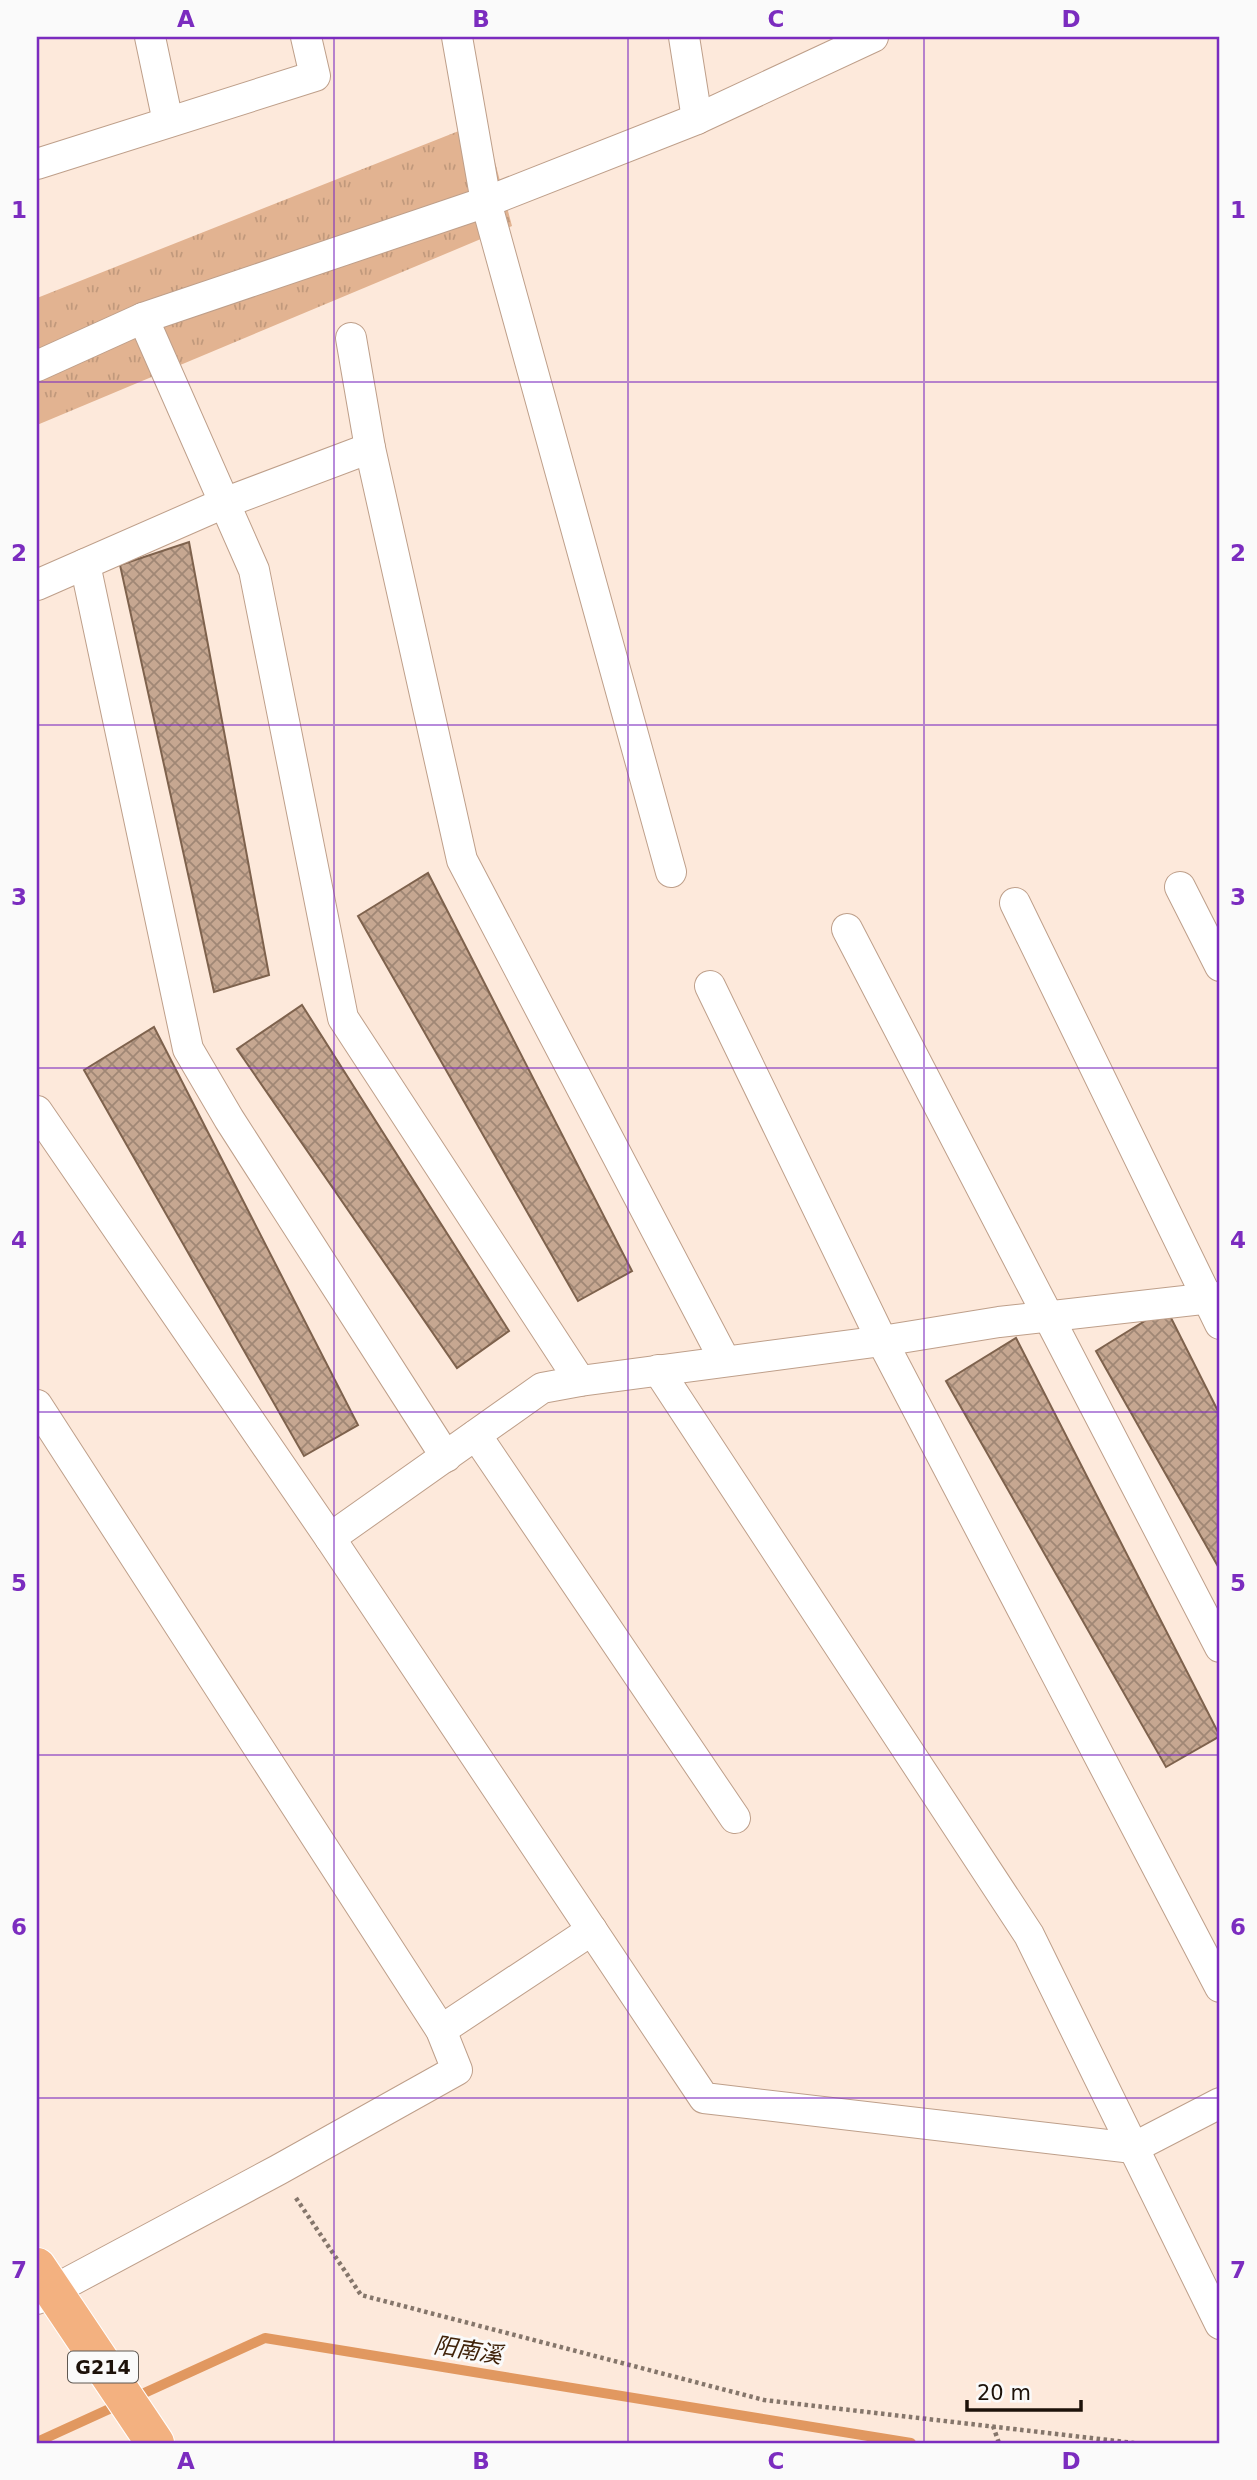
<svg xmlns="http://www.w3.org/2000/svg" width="1257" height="2480" font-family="'DejaVu Sans','Noto Sans SC',sans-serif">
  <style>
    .grass { fill: url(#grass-tufts) }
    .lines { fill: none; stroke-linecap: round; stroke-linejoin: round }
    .stream { stroke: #e19860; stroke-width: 10 }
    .building { fill: url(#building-cross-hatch); stroke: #7e624d; stroke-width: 2 }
    .street-casing { stroke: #be9f8a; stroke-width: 32 }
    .highway-casing { stroke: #fff; stroke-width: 40 }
    .path { stroke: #85766b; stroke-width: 4.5; stroke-dasharray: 3.5 3.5; stroke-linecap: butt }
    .street { stroke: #fff; stroke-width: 30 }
    .highway { stroke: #f3b180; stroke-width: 38 }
    .grid { fill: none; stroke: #7b2cbf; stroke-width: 2; stroke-opacity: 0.55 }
    .labels { text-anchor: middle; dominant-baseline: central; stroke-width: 6; stroke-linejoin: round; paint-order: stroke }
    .shield { fill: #fafafa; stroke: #5f5852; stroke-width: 2 }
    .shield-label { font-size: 19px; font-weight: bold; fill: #1d120a }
    .water-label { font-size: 23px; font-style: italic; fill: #40230a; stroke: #fafafa }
    .neatline { fill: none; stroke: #7b2cbf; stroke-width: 2.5 }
    .grid-label { font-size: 23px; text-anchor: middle; font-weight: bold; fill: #7b2cbf }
  </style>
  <defs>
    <pattern id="grass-tufts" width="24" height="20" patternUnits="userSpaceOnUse" patternTransform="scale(1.75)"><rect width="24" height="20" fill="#e2b391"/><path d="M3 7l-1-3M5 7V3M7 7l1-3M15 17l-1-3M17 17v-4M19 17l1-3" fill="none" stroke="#c1997c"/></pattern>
    <pattern id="building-cross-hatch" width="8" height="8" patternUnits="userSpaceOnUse" patternTransform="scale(1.75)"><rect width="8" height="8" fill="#c6a791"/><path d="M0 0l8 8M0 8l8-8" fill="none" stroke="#a08775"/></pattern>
  </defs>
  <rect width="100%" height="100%" fill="#fde9db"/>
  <path class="grass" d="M484 121 512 226 37 425V298Z"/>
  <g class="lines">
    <path class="stream" d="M37 2442 265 2338 911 2443"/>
  </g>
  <g class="building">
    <path d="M189 542 269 975 214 992 120 565Z"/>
    <path d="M428 873 632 1271 578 1301 358 916Z"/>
    <path d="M302 1005 509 1331 457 1368 237 1049Z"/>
    <path d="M154 1027 358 1425 304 1456 84 1070Z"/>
    <path d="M1166 1308 1220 1415V1570L1096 1351Z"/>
    <path d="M1016 1338 1220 1736 1166 1767 946 1381Z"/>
  </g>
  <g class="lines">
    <defs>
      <g id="street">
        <path d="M150 37 168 122"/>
        <path d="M457 37 486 202 671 872"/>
        <path d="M684 37 697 119"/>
        <path d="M37 164 315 76 306 37"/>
        <path d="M143 318 254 570 343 1018 580 1381"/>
        <path d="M351 338 370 448 462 860 725 1361"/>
        <path d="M37 366 143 318 486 202 697 119 873 37"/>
        <path d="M85 564 188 1049 229 1119 446 1457"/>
        <path d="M37 585 224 503 370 448"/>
        <path d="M1180 887 1220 966"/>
        <path d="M1015 903 1220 1324"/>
        <path d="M847 929 1220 1647"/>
        <path d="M710 986 882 1341 1220 1987"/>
        <path d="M37 1111 330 1538 704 2098 1133 2148 1220 2103"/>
        <path d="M658 1370 1029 1935 1220 2324"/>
        <path d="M37 1405 441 2030 457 2070 278 2170 37 2299"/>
        <path d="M476 1435 735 1818"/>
        <path d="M330 1538 542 1388 580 1381 882 1341 999 1322 1220 1297"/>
        <path d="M441 2030 592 1930"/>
      </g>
      <path id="highway" d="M37 2267 155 2443"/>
    </defs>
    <use href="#street" class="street-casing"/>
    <use href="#highway" class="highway-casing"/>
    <g class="path">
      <path d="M296 2198 361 2295 764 2400 1134 2443"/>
      <path d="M993 2426 999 2443"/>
    </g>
    <use href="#street" class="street"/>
    <use href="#highway" class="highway"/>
  </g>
  <path class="grid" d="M334 37V2443M628 37V2443M924 37V2443M37 382H1220M37 725H1220M37 1068H1220M37 1412H1220M37 1755H1220M37 2098H1220"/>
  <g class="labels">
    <rect class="shield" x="68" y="2351.5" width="70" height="31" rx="5"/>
    <g class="shield-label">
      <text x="103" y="2367">G214</text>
    </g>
    <g class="water-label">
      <text transform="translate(468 2350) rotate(9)">阳南溪</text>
    </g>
  </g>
  <rect width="1257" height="2480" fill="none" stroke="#fafafa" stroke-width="77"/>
  <path d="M967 2400v10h114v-10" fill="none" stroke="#1d120a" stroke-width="3.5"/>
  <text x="977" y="2400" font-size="21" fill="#1d120a" stroke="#fafafa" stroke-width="5" paint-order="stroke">20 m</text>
  <rect x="38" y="38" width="1180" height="2404" class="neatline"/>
  <g class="grid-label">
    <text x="186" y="27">A</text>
    <text x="481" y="27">B</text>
    <text x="776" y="27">C</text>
    <text x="1071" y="27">D</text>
    <text x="19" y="218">1</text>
    <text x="1238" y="218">1</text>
    <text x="19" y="561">2</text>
    <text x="1238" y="561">2</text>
    <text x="19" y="905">3</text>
    <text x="1238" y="905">3</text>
    <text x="19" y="1248">4</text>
    <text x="1238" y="1248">4</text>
    <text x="19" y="1591">5</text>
    <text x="1238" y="1591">5</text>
    <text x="19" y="1935">6</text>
    <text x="1238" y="1935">6</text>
    <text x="19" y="2278">7</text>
    <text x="1238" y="2278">7</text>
    <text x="186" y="2469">A</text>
    <text x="481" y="2469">B</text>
    <text x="776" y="2469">C</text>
    <text x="1071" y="2469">D</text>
  </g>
</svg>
